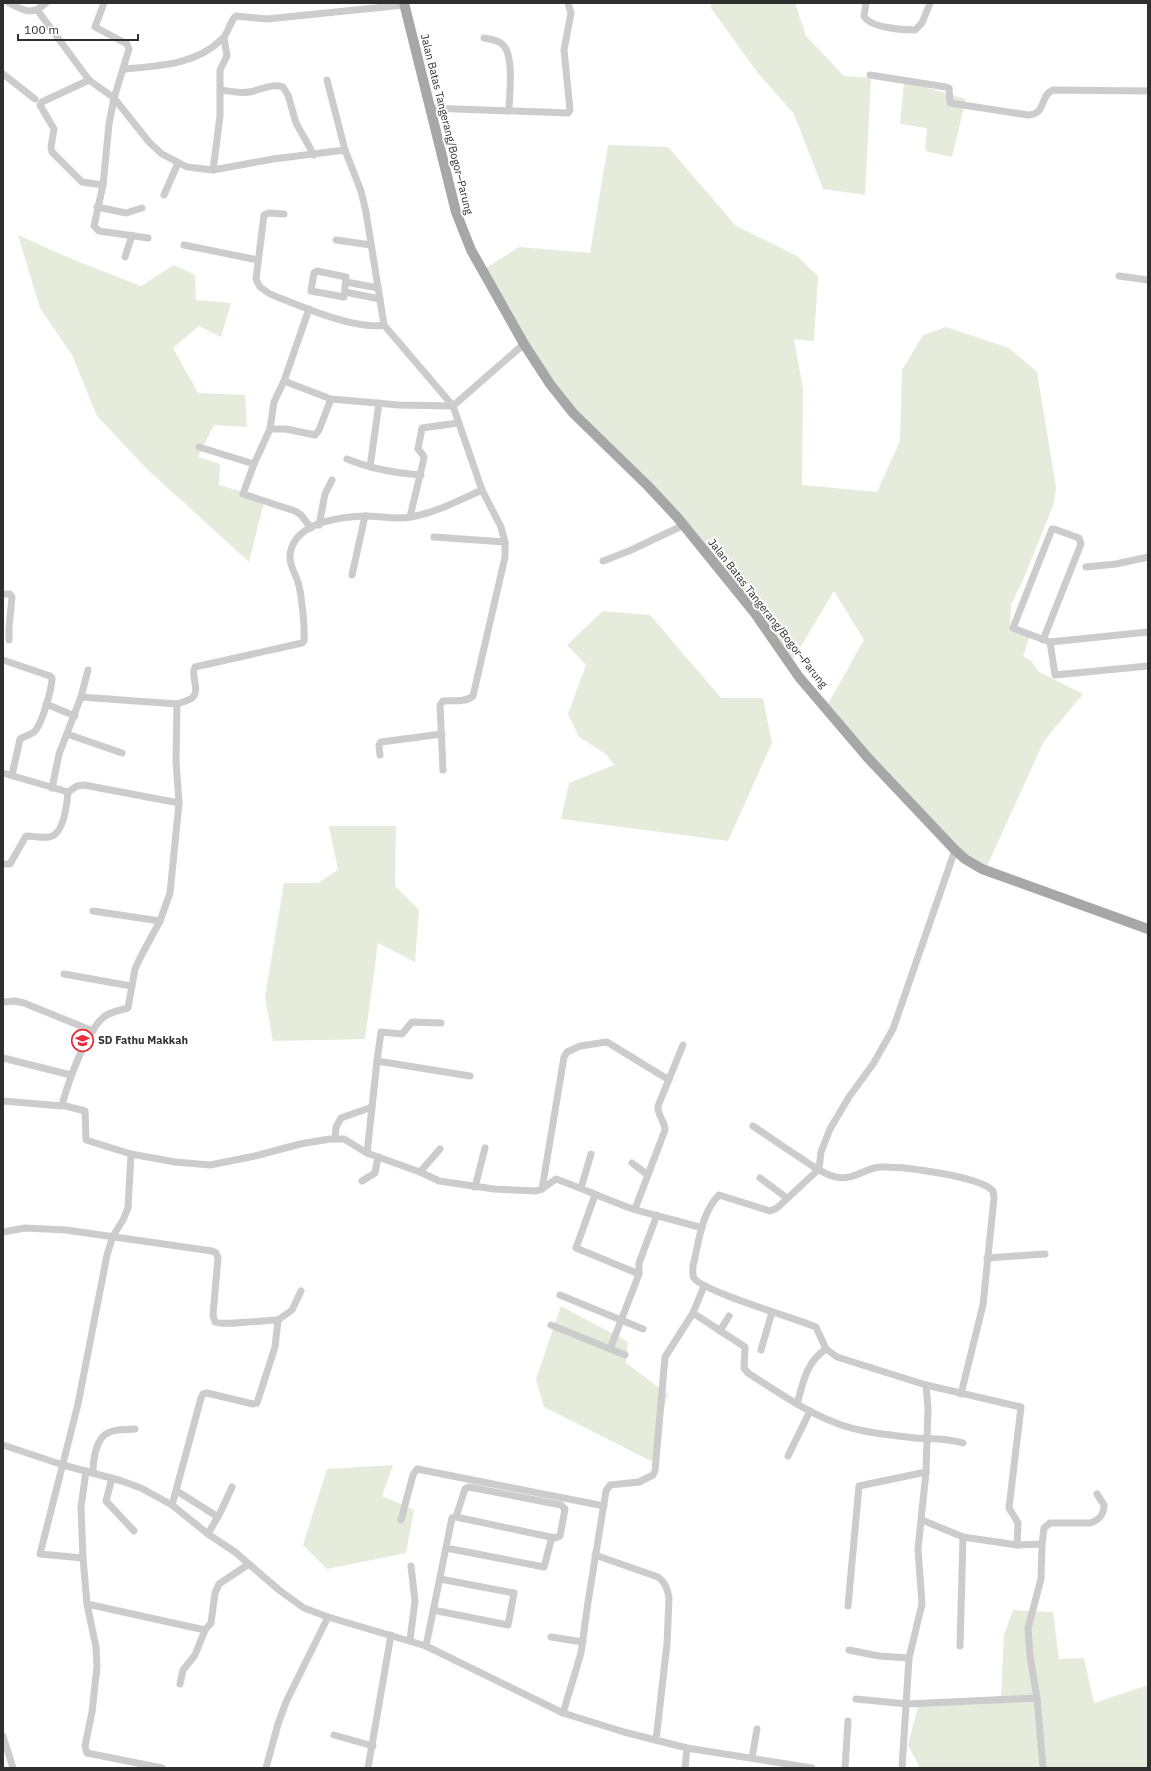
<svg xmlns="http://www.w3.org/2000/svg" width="1151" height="1771" font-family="'IBM Plex Sans',sans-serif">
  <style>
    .green { fill: #e5ecdc }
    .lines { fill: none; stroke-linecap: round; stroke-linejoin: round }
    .street { stroke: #ccc; stroke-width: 7 }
    .primary { stroke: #a7a7a7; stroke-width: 10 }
    .labels { text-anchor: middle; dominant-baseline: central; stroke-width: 4; stroke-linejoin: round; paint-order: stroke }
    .street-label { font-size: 11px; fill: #2f2f2f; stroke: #fff }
    .poi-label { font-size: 11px; font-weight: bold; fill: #2f2f2f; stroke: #fff; text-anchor: start }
  </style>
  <rect width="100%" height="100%" fill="#fff"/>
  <g class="green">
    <path d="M711 3H795L806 36 844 76 871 78 865 195 823 189 794 114 757 72 711 8Z"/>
    <path d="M904 81 966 99 952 157 925 151 927 128 900 124Z"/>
    <path d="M608 145 668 147 736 226 797 256 818 276 814 341 794 339 803 388 802 485 877 492 900 441 902 370 923 335 946 327 1009 348 1037 372 1056 488 1053 506 1024 578 1011 605 1010 627 1030 636 1023 656 1031 661 1039 672 1083 694 1044 741 983 875 954 856 824 711 864 640 834 591 792 661 655 490 548 384 481 271 519 247 590 253Z"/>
    <path d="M18 235 74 260 141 286 174 265 195 275 196 300 231 303 221 337 199 326 173 348 198 393 245 395 247 427 214 425 198 457 220 464 219 485 265 498 249 562 148 470 97 416 72 355 40 308Z"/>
    <path d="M603 611 650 615 721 698H763L772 743 728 841 561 819 569 783 614 765 606 754 579 737 568 714 586 665 567 645Z"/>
    <path d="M329 826H396L395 886 419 910 415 962 378 943 365 1039 273 1041 265 997 284 883H318L338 870Z"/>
    <path d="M561 1306 628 1342 626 1363 668 1394 659 1427 657 1464 544 1407 536 1379Z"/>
    <path d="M393 1465 382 1496 414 1510 406 1553 327 1569 303 1545 327 1469Z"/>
    <path d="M1013 1610 1053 1612 1059 1659 1084 1658 1094 1703 1148 1685V1768H920L908 1745 918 1706 1001 1696 1004 1635Z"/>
  </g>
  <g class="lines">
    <g class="street">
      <path d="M9 3C26 11 31 16 46 3"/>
      <path d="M104 3 95 27 127 44 129 49 114 98 109 124 103 185 94 226 99 231 148 238"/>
      <path d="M866 3 864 16C870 28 903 30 915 30L922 23 930 3"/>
      <path d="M38 11 89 80 114 98 149 142 162 154 187 167 213 170 273 159 345 150"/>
      <path d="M484 38C490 39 498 40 502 44 515 54 509 96 509 111"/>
      <path d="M124 69C158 66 196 65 222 39 229 33 229 22 236 16L267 19 404 5"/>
      <path d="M3 74 35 99"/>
      <path d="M870 75 946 87 949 88 950 103 1028 115C1047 114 1039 96 1053 90L1148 91"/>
      <path d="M89 80 42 102 40 105 54 129 51 147 52 152 82 182 103 185"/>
      <path d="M327 80 345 150 361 191 366 212 384 325 453 406 482 490 501 527 505 542V557L473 696C465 703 453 700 443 701L440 705 443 770"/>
      <path d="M221 90C230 91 240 94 249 92 261 90 271 83 283 87L288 95 296 123 314 155"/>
      <path d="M430 108 568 113 570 110 564 50 571 13 568 3"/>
      <path d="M213 170 220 116V70L227 56 224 38"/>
      <path d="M164 195 178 163"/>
      <path d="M97 207 126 213 142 208"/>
      <path d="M284 214 269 213 264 215 256 279 260 287 270 294C298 305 356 331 384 325"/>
      <path d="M336 240 371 245"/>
      <path d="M184 245 258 260"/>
      <path d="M125 257 132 235"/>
      <path d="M317 271 346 277 344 297 311 291 314 273Z"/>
      <path d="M1119 276 1148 280"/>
      <path d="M346 282 378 288"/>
      <path d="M345 292 380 299"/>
      <path d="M284 381 331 399 399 405 453 406 524 344"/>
      <path d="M270 429 274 402 284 381 309 309"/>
      <path d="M199 447 254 464 270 429H286L315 435 319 430 331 399"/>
      <path d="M347 459C371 469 395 473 421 475"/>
      <path d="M254 464 243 494 295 511 301 515 311 528"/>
      <path d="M370 467 379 403"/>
      <path d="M410 517 424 458 423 455 418 449 422 428 458 423"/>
      <path d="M319 525 325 494 332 480"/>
      <path d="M434 537 505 542"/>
      <path d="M603 561 629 551 684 525"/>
      <path d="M1086 567 1116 564 1148 557"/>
      <path d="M352 575 365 516"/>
      <path d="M3 594H10L12 597 9 628V640"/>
      <path d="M1043 640 1081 544 1079 538 1054 529H1052L1013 628 1050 642 1055 675 1148 666"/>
      <path d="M1050 642 1148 632"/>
      <path d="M3 660 50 676 52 678C52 688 42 725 34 732 30 735 25 736 20 739L12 775"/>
      <path d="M81 697 88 670"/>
      <path d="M46 704 75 716"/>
      <path d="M177 704 176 761 179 803"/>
      <path d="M67 734 122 753"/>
      <path d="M380 755 379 745 381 742 442 734"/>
      <path d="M3 773 68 792 77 786 84 785 179 803 170 893 160 921 141 956 135 969 128 1008C120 1010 111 1012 105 1016 86 1030 68 1083 62 1105L85 1111 86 1140 131 1154 128 1208 123 1220 113 1236 107 1255 78 1404 40 1554 83 1558"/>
      <path d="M52 788 59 754 81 697 177 704C182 702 188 701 192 698 201 691 190 675 195 667L302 643 304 641C305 629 302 599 299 586 297 575 289 567 290 555 294 522 340 517 365 516 380 516 397 520 411 517 435 513 460 500 482 490"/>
      <path d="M955 850 893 1029 873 1064 849 1097 830 1129 821 1152 819 1169 777 1208 770 1211 719 1195C701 1213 699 1242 693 1266 693 1270 692 1275 694 1278 704 1292 795 1318 816 1327L826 1349 837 1357 926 1385 1021 1407 1009 1508 1018 1523 1017 1545"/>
      <path d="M3 864H10L26 836C34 836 42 838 49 837 64 835 67 804 68 792"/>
      <path d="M93 911 160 921"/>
      <path d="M64 974 131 986"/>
      <path d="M3 1002 15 1001 24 1003 93 1031"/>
      <path d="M3 1058 71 1075"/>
      <path d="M377 1061 381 1032 402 1034 412 1022 441 1023"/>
      <path d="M3 1101 62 1106"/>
      <path d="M753 1126C768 1136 783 1147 799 1157 810 1164 822 1174 836 1177 853 1181 865 1168 880 1167 901 1166 980 1176 993 1191L994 1198 983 1305 961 1394"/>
      <path d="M335 1139 336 1127 341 1118 372 1107"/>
      <path d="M367 1153 377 1061 470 1076"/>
      <path d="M131 1154 175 1162 210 1165 255 1156 300 1144 330 1139H344L367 1153 420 1172 439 1181 494 1189 536 1191 542 1189 556 1179C582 1188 607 1200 633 1209 656 1216 679 1221 702 1228"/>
      <path d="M632 1163 648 1175"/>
      <path d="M420 1172 440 1149"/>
      <path d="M760 1178 787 1198"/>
      <path d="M362 1181 375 1173 378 1157"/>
      <path d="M475 1187 485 1148"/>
      <path d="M581 1188 591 1154"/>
      <path d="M542 1189 564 1057 567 1052 580 1046 607 1042 669 1080"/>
      <path d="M595 1195 576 1248 639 1274"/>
      <path d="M635 1209 665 1130C665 1121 657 1115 658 1106L683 1045"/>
      <path d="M3 1232 25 1228 66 1230 212 1251 216 1253 218 1258 213 1315 215 1322C222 1326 267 1320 278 1320"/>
      <path d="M987 1258 1045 1254"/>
      <path d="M560 1295 643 1329"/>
      <path d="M693 1313 745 1347 744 1368 748 1373C784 1396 821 1423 864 1431 880 1434 898 1436 915 1438 931 1439 947 1438 963 1443"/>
      <path d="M551 1325 625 1355"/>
      <path d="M720 1331 729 1316"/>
      <path d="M610 1349 639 1274V1263L657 1215"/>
      <path d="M761 1350 772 1312"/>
      <path d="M797 1404C803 1383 806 1362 826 1349"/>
      <path d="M3 1445 63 1465 122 1481 141 1488 172 1505 208 1534 235 1552 279 1590 304 1608 328 1617 426 1646 563 1713 624 1732 687 1748 812 1768"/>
      <path d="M788 1456 810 1411"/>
      <path d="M86 1471 81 1507 83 1558 87 1604 96 1647 97 1667 92 1712 85 1746 87 1753 162 1768"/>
      <path d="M93 1473C93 1460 96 1436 110 1432 117 1429 127 1430 135 1429"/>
      <path d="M112 1478 106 1501 134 1531"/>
      <path d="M177 1491 218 1517"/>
      <path d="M172 1505 201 1398 203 1394 207 1393 253 1404 257 1403 275 1347 278 1320 292 1310 301 1291"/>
      <path d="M401 1520 413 1475 417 1469 604 1506"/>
      <path d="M922 1520 963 1537 1017 1545 1042 1544"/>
      <path d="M208 1534 221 1511 232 1487"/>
      <path d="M446 1548 544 1567 552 1537"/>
      <path d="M595 1555 658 1577C665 1582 668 1590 669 1598L667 1644 656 1740"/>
      <path d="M87 1604 205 1630"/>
      <path d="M848 1606 859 1486 926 1472"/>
      <path d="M433 1610 508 1625 514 1593 440 1579"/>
      <path d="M551 1637 583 1642"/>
      <path d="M410 1640 415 1601 411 1566"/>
      <path d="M426 1646 452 1518 456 1517 465 1489 469 1487 561 1505 565 1509 560 1536 555 1538 456 1517"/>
      <path d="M960 1646 963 1537"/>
      <path d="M849 1650 879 1656 909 1658"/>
      <path d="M180 1684 183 1670 195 1655 205 1630 211 1623 215 1593 219 1584 249 1564"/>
      <path d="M856 1699 907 1704 1037 1698"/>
      <path d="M563 1713 581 1653 588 1602 606 1491 610 1485 639 1482 653 1475 655 1471 665 1357 693 1313 704 1286"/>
      <path d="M334 1735 373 1746"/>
      <path d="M3 1736 13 1768"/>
      <path d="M752 1758 757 1729"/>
      <path d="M266 1768 278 1724 286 1702 328 1617"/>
      <path d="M368 1768 391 1635"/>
      <path d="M685 1768 687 1748"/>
      <path d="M845 1768 848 1721"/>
      <path d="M902 1768 909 1658 922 1604 918 1549 926 1472 928 1408 926 1385"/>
      <path d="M1043 1768 1037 1698 1030 1656 1028 1628 1041 1579 1042 1544 1044 1528 1050 1523H1090C1099 1520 1104 1515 1104 1505L1097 1494"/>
    </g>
    <path class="primary" d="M404 3 456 212 471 250 524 344 550 384 573 413 648 486 677 517 754 612 799 677 868 758 955 850 965 859 982 869 1148 929"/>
  </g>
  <defs>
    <symbol id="school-ring" viewBox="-11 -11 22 22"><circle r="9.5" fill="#fff" stroke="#ea2d3c" stroke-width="1.5"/><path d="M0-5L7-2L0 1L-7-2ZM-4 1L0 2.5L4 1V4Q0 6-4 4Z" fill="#ea2d3c"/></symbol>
  </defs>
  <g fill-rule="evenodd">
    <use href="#school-ring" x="70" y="1028" width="25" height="25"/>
  </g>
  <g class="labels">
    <g class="street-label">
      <text transform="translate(447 124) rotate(76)">Jalan Batas Tangerang/Bogor–Parung</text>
      <text transform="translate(768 613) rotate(52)">Jalan Batas Tangerang/Bogor–Parung</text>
    </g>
    <g class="poi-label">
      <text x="98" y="1040">SD Fathu Makkah</text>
    </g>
  </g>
  <rect width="1151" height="1771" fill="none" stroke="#2f2f2f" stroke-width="8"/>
  <path d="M18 34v6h120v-6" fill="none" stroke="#2f2f2f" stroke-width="2"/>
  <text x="24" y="34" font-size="12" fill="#2f2f2f" stroke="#ffffff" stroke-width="3" paint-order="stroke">100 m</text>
</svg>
